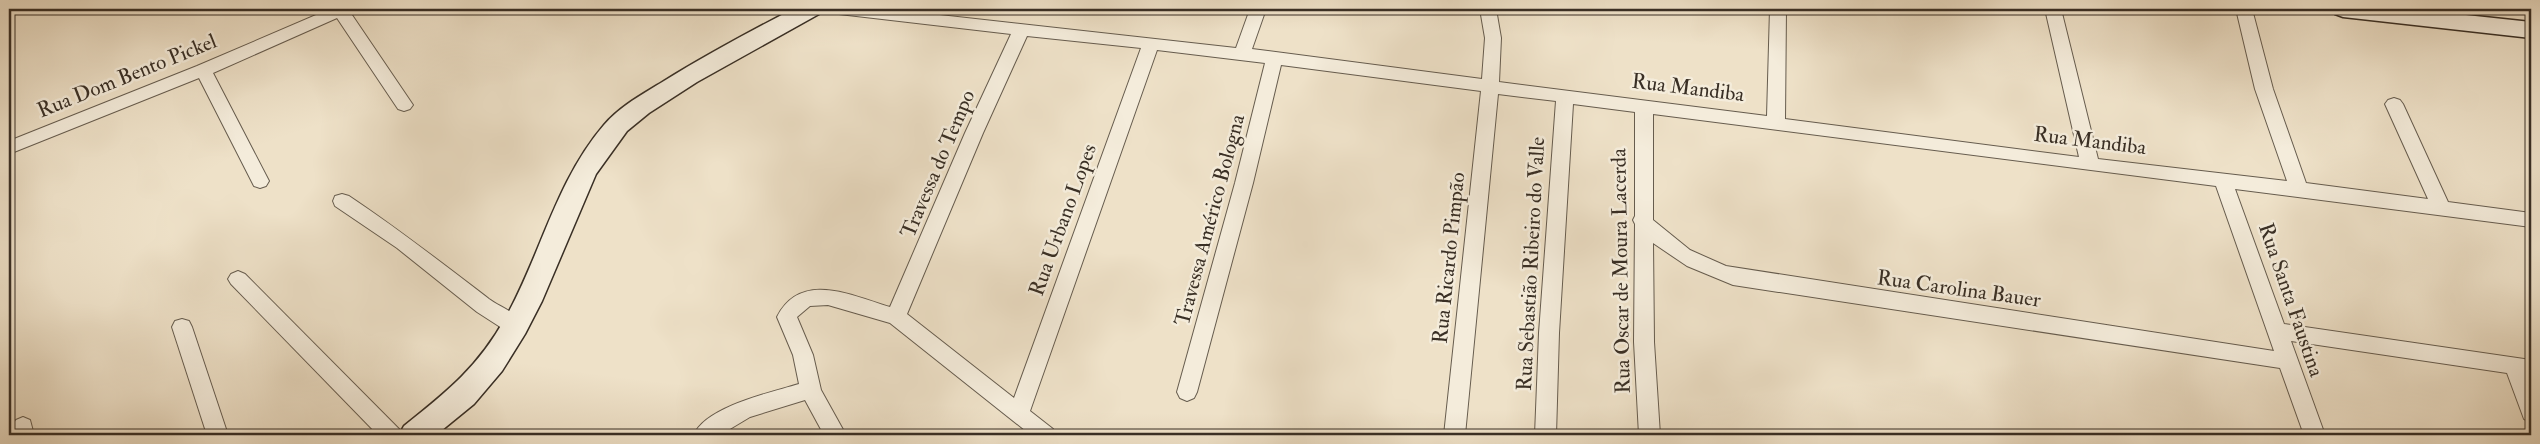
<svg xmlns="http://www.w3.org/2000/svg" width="2540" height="444" font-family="'IM FELL Double Pica',serif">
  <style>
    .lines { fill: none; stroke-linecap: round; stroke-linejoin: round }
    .street-casing { stroke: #665c4e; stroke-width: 2 }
    .secondary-casing { stroke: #392f25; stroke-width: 3 }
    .street { fill: #f4ecdb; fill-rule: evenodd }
    .secondary { fill: #f4ecdb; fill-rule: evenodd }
    .labels { text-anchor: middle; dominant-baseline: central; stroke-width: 5; stroke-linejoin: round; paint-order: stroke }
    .street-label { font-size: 21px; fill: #392f25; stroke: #f4ecdb }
  </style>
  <rect width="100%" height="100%" fill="#eee1c8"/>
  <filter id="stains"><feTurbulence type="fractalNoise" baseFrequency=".004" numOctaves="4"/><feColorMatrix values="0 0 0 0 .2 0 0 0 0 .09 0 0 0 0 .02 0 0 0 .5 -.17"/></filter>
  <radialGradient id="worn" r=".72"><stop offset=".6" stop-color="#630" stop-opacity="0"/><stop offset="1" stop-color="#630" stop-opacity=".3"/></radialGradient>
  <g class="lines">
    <defs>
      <g id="street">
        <path d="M330 9H352L350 12 413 105 410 109 404 111 398 109 337 18 213 73 269 181 266 186 260 188 254 186 199 78 9 154V141L197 66Z"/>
        <path d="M831 9H886L1236 48 1250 9H1266L1252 49 1482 79 1485 38 1480 9H1496L1501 38 1499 82 1767 116 1770 9H1786L1785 119 2079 157 2045 9H2061L2098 159 2287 181 2255 89 2236 9H2252L2273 89 2306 183 2428 199 2385 104 2388 100 2394 98 2400 100 2403 104 2448 202 2531 213V227L2235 189 2284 324 2531 360V376H2529L2531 384V422L2524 419 2507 373 2291 341 2325 435H2304L2280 368 1733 285 1687 266 1653 243 1654 342 1660 435H1639L1634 342 1635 224 1633 220 1635 216V112L1573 104 1559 333 1556 435H1535L1539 333 1556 101 1498 94 1465 435H1444L1481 91 1281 65 1253 183 1197 392 1194 398 1187 401 1180 398 1177 392 1235 183 1265 63 1157 50 1030 411 1053 429 1056 435H1031L890 323 828 305 810 306 797 317 813 355 821 390 846 435H824L805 400 750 417 720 435H694C705 407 772 392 799 384L793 355 777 317C801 270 852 296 890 307L965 133 1011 34 839 14 833 13ZM1027 36 1141 48 1014 398 907 314 983 133ZM1653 114 2216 186 2274 351 1726 266 1690 250 1653 220Z"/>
        <path d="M2442 9H2458L2464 21 2462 25H2450Z"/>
        <path d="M342 194 349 196C397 228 442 263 489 299 500 307 518 313 525 326L522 332 515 334 508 332 477 312 397 248 335 206 333 201 335 196Z"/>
        <path d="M238 271 245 274 399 429 402 435H378L231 284 228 279 231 274Z"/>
        <path d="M182 319 189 321 192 327 228 435H207L172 327 175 321Z"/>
        <path d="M23 417 30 420 34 435H14L12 426 16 420Z"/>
      </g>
      <g id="secondary">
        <path d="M793 9H822L819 14 697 82 649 113 627 131 596 174 542 301 525 334 502 371 474 404 436 435H399L404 426C448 391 478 367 506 317 541 254 556 181 604 125 620 106 643 94 664 81 706 55 749 32 793 9Z"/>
        <path d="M2332 9H2410L2531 22V38L2343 17 2335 14Z"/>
      </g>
    </defs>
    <use href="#street" class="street-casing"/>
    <use href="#secondary" class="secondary-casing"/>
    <use href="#street" class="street"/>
    <use href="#secondary" class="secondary"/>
  </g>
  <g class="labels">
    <g class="street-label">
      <text transform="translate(127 76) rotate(-22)">Rua Dom Bento Pickel</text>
      <text transform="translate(1688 88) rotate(7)">Rua Mandiba</text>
      <text transform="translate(2090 141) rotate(7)">Rua Mandiba</text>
      <text transform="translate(938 164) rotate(-67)">Travessa do Tempo</text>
      <text transform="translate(1063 220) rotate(-70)">Rua Urbano Lopes</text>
      <text transform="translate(1210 220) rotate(-75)">Travessa Américo Bologna</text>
      <text transform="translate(1449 258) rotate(-84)">Rua Ricardo Pimpão</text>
      <text transform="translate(1531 264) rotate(-87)">Rua Sebastião Ribeiro do Valle</text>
      <text transform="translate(1621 271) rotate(-91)">Rua Oscar de Moura Lacerda</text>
      <text transform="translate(1959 289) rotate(8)">Rua Carolina Bauer</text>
      <text transform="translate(2291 300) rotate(71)">Rua Santa Faustina</text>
    </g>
  </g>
  <rect width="2540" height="444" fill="none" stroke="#eee1c8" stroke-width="30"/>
  <rect x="10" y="10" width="2520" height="424" fill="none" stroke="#392f25" stroke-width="2.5"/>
  <rect x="15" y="15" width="2510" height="414" fill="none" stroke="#392f25"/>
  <rect width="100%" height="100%" filter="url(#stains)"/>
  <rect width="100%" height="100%" fill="url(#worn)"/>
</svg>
